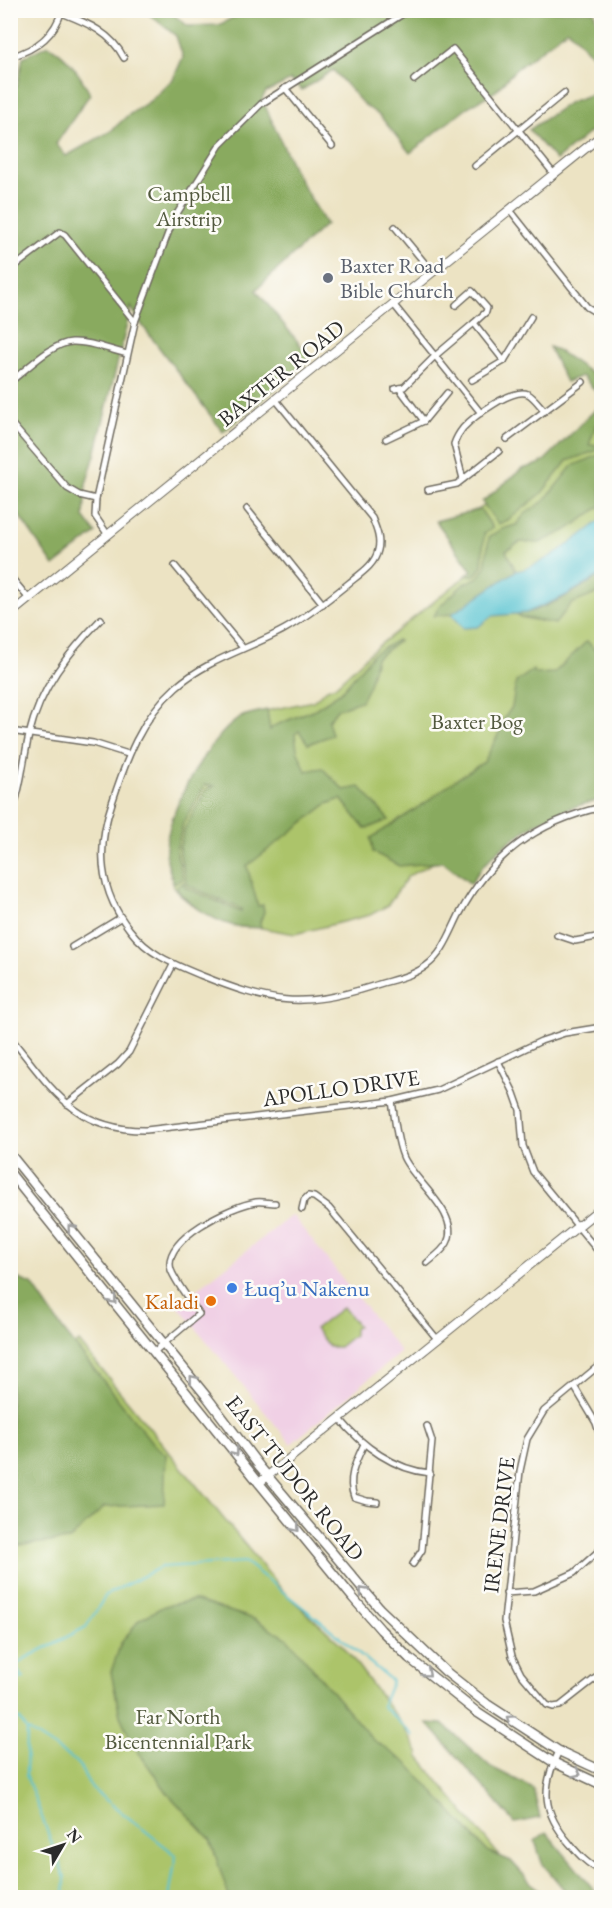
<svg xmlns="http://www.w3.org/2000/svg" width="612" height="1908" font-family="'EB Garamond',serif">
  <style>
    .built { fill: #f0d0e5 }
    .green { fill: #acc46a; stroke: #6c784a; stroke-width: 1.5 }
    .forest { fill: #89aa5e; stroke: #5a6a44; stroke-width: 1.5 }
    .water { fill: #57c3d1; stroke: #41777e; stroke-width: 1.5 }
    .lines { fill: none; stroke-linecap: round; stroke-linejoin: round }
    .stream { stroke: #57c3d1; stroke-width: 2 }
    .street-casing { stroke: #6f6b60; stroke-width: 8 }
    .secondary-casing { stroke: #6f6b60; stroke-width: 10 }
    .primary-casing { stroke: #6f6b60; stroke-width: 11 }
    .street { stroke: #fff; stroke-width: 5 }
    .secondary { stroke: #fff; stroke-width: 8 }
    .primary { stroke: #fff; stroke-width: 8 }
    .oneway { stroke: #a0a0a0 }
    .worship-dot { fill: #6b7280; stroke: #fdfcf7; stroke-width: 2 }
    .shop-dot { fill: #3f7fe0; stroke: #fdfcf7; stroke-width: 2 }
    .food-dot { fill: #e8710a; stroke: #fdfcf7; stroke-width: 2 }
    .labels { text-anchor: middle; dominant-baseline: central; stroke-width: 5; stroke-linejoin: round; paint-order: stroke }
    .park-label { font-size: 22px; fill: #52593e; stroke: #fdfcf7 }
    .worship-label { font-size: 22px; fill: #5b616d; stroke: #fdfcf7; text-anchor: start }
    .street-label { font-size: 22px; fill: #2b2b2b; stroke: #fdfcf7 }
    .shop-label { font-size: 22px; fill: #366cbe; stroke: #fdfcf7; text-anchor: start }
    .food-label { font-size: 22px; fill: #c56008; stroke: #fdfcf7; text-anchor: end }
  </style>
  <rect width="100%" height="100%" fill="#fdfcf7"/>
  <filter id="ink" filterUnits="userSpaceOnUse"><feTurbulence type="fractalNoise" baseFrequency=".0167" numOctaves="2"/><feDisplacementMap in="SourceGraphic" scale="12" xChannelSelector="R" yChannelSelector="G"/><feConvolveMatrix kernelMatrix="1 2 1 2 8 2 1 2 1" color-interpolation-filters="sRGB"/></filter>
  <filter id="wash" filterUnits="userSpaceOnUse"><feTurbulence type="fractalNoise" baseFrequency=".008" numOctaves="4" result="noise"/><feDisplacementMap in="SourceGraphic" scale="24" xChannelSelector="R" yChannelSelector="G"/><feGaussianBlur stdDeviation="1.35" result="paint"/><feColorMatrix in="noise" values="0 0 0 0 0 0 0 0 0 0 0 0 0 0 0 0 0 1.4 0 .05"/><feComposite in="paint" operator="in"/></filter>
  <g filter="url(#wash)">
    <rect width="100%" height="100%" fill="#ece3c3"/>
    <path class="built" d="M292 1215 401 1352 291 1444 177 1305Z"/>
    <g class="green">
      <path d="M601 411V799C590 803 577 805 565 810 533 822 486 853 471 884L443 862 433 863 408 876 387 906 370 915 295 934 256 927H240L199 910 181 896 173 885 166 852 172 820 185 789 205 754 233 723 242 716 313 701 327 689 335 686 372 651 472 571 436 521 478 510 545 460Z"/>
      <path d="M343 1307 358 1326 354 1329V1335L339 1347H329L315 1329Z"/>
      <path d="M79 1342 283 1591 344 1647 405 1729 419 1754 418 1756 533 1897 11 1898V1396Z"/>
    </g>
    <g class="forest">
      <path d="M247 10 594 11 601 39V65L568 29 514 71 496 91 466 108 410 153 380 116 363 104 333 70 302 90 291 80 266 92 262 99 296 174 326 224 256 290 307 353 309 361 223 432 142 325 131 307 95 455 86 484 84 517 96 533 54 566 11 504 10 188 13 185 15 165 11 159V89L17 86 23 57 48 45C69 57 79 73 90 94L56 144 66 156 111 131 127 116 150 101 173 79 183 57 176 36 145 11H169L188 26 219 25Z"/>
      <path d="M601 66V123L556 160 529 130 570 102 598 92V72Z"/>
      <path d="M549 347 557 350 597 377 601 378V397L582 376 566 382Z"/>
      <path d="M601 404V420L596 425 589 445 601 446V449L567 461 541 494 508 520 498 524 482 502 522 469 539 464 545 460Z"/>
      <path d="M601 454V506L567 530 539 543 520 542 506 551 516 571 452 614 434 616 439 607 465 583 477 578 485 568 489 537 502 529 516 525 525 514 544 501 572 466Z"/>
      <path d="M480 509 493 528 484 534 482 566 475 575 465 576 472 571 436 521Z"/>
      <path d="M601 575V592L571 604 555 624 520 617 517 614C547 611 576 590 601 575Z"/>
      <path d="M397 640 399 641 376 658 369 685 361 701 337 709 328 721 332 735 308 744 299 731 295 734 297 749 306 771 322 768 344 790 360 787 389 820 365 829 341 799 327 804 247 866 258 906 263 905 264 912 260 922 261 928C254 927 248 928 241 927 220 925 187 905 176 888L184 882 185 887 241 912V909L187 885 179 849 185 828 206 790 214 786 205 785 183 823 176 850 183 879 173 883C171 873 166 862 166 852 165 814 208 737 240 718 248 713 259 712 267 710L270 730 274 726 315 709 341 692 373 654Z"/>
      <path d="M587 641 601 657V799C590 803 577 805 565 810 533 822 486 853 471 884L443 862 399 866 373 852 371 838 428 801 455 780 484 762 498 735 503 720 512 707 516 682 533 670 535 674 554 673Z"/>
      <path d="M14 1277 32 1284 63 1330 154 1445 166 1454 164 1504 104 1507 69 1540 11 1546 10 1280Z"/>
      <path d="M194 1600 254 1619 287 1638 372 1739 408 1764 487 1851 511 1861 544 1897H229L210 1839 169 1795 134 1746 120 1716 111 1672 121 1643 139 1620 164 1606Z"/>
      <path d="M427 1723 443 1724 491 1767 533 1788 540 1818 515 1823Z"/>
      <path d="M546 1832 600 1897H570L542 1863 535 1841Z"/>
    </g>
    <path class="water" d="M601 520V575L565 596 526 613 492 616 478 627 463 628 452 614 516 571C540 568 581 536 601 520Z"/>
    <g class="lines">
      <g class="stream">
        <path d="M10 1680 24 1678 14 1667 24 1659 86 1627 106 1595 161 1567 245 1562 324 1624 392 1681 382 1706 414 1736"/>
        <path d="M10 1701 13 1704 10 1713"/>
        <path d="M10 1715 13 1719H20L27 1730 26 1775 65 1878 64 1898"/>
        <path d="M27 1730 77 1762 92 1789 176 1855 169 1898"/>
      </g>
    </g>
  </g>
  <g filter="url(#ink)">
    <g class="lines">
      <defs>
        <g id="street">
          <path d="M62 13C87 23 111 32 124 58"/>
          <path d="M10 57C35 50 55 35 62 10"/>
          <path d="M414 80 453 49 554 174"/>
          <path d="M285 88 332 146"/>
          <path d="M475 166 564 93"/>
          <path d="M510 210 587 307 602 316"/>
          <path d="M395 227 433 273"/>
          <path d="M10 270 60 232 65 235 135 322"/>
          <path d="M394 305 481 413"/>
          <path d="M474 323 504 361"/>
          <path d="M472 380 504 361 531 317"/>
          <path d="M10 382C26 370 52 343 72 342 89 341 110 350 127 354"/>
          <path d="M399 388 424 421"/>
          <path d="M395 389 404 387 435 356 474 323 486 312 487 308 472 291 456 305"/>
          <path d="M276 400 372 518C376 528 381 539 378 550 375 565 360 574 349 583 328 600 308 616 285 629 249 649 208 659 176 687 141 718 126 760 112 803 96 849 99 891 130 930 148 954 173 964 200 975 270 1003 300 1009 373 986 391 980 411 977 426 966 443 954 450 933 459 915 491 855 536 822 602 807"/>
          <path d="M10 422 67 488 79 495 96 499"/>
          <path d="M386 439 424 421 447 393"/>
          <path d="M507 439 583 382"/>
          <path d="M463 479 454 444C456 438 459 433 463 428 473 417 513 387 528 394 534 397 540 406 545 411"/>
          <path d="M428 490 457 484 499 451"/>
          <path d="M247 509 323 604"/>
          <path d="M108 535 95 516 96 499 135 322 173 220 220 145 261 104 409 10"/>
          <path d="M175 566 243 648"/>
          <path d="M10 576 29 599"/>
          <path d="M10 731 93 743 128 754"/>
          <path d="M10 816C21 791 23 761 29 735 40 688 68 653 101 619"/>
          <path d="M557 935 575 941 602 936"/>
          <path d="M72 947 120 918"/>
          <path d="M10 1037C51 1087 74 1131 146 1130L392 1101 438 1090 541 1041 565 1033 602 1027"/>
          <path d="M498 1061 514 1093 520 1110 523 1146 533 1172 602 1256"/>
          <path d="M392 1101C395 1119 396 1139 403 1156 412 1180 462 1214 447 1243 443 1251 434 1257 427 1263"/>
          <path d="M67 1104 118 1064 129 1052 173 965"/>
          <path d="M302 1209 304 1200 308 1196 314 1197 329 1208 438 1340"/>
          <path d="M155 1351 199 1314C191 1302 176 1283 171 1270 161 1239 231 1206 256 1202 262 1201 269 1203 275 1203"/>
          <path d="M602 1363 544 1411 527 1439 520 1471 504 1621 512 1656 521 1674 547 1705 553 1707 560 1706 602 1673"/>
          <path d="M574 1386 596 1423 602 1442"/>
          <path d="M340 1419C362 1446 395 1470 430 1473"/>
          <path d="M364 1444C356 1461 347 1478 354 1497L367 1501 377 1502"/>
          <path d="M413 1564 422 1550 432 1441 427 1426"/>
          <path d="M506 1593 534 1591 574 1573 602 1548"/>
          <path d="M559 1751C541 1788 542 1812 570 1844 579 1855 588 1865 602 1871"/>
        </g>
        <g id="secondary">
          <path d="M10 614 602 135"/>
          <path d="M259 1483 602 1207"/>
        </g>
        <g id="primary">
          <path d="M10 1154 207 1397 260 1467 380 1609 445 1671 487 1704 559 1751 602 1771"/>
          <path d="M10 1173 259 1483 353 1598 381 1630 409 1658 478 1713 553 1762 602 1785"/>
        </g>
      </defs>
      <use href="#street" class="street-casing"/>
      <use href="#secondary" class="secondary-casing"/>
      <use href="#primary" class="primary-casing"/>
      <use href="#street" class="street"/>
      <use href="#secondary" class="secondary"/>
      <use href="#primary" class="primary"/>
    </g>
    <defs><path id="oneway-chevron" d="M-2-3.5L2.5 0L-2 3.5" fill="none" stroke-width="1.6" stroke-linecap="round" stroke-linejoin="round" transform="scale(1.5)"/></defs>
    <g class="oneway">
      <use href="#oneway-chevron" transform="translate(71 1228) rotate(-129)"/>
      <use href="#oneway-chevron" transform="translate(113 1300) rotate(51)"/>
      <use href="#oneway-chevron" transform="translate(193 1379) rotate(-129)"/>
      <use href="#oneway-chevron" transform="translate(235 1452) rotate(52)"/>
      <use href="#oneway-chevron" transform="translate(296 1528) rotate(51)"/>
      <use href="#oneway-chevron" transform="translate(363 1591) rotate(-132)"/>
      <use href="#oneway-chevron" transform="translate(427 1673) rotate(40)"/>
      <use href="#oneway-chevron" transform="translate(510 1719) rotate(-146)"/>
      <use href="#oneway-chevron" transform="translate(577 1773) rotate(26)"/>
    </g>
  </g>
  <circle class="worship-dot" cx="328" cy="278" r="6"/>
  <circle class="shop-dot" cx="232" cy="1288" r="6"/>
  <circle class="food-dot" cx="211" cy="1301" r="6"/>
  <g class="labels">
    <g class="park-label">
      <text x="189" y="193">Campbell<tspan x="189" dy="25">Airstrip</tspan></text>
      <text x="477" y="721">Baxter Bog</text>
      <text x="178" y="1716">Far North<tspan x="178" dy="25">Bicentennial Park</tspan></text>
    </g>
    <g class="worship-label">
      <text x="340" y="265">Baxter Road<tspan x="340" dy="25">Bible Church</tspan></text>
    </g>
    <g class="street-label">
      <text transform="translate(281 373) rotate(-39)">BAXTER ROAD</text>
      <text transform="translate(341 1088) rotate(-8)">APOLLO DRIVE</text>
      <text transform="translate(295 1478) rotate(51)">EAST TUDOR ROAD</text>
      <text transform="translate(499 1525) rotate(-83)">IRENE DRIVE</text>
    </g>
    <g class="shop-label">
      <text x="244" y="1288">Łuq’u Nakenu</text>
    </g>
    <g class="food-label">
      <text x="199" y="1301">Kaladi</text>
    </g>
  </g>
  <rect width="612" height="1908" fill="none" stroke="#fdfcf7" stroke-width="36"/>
  <g transform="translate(63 1845) rotate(51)" stroke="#fdfcf7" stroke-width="4.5" paint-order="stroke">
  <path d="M0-4.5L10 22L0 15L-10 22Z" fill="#2b2b2b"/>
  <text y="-9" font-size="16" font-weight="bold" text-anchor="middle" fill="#2b2b2b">N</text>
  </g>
</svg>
